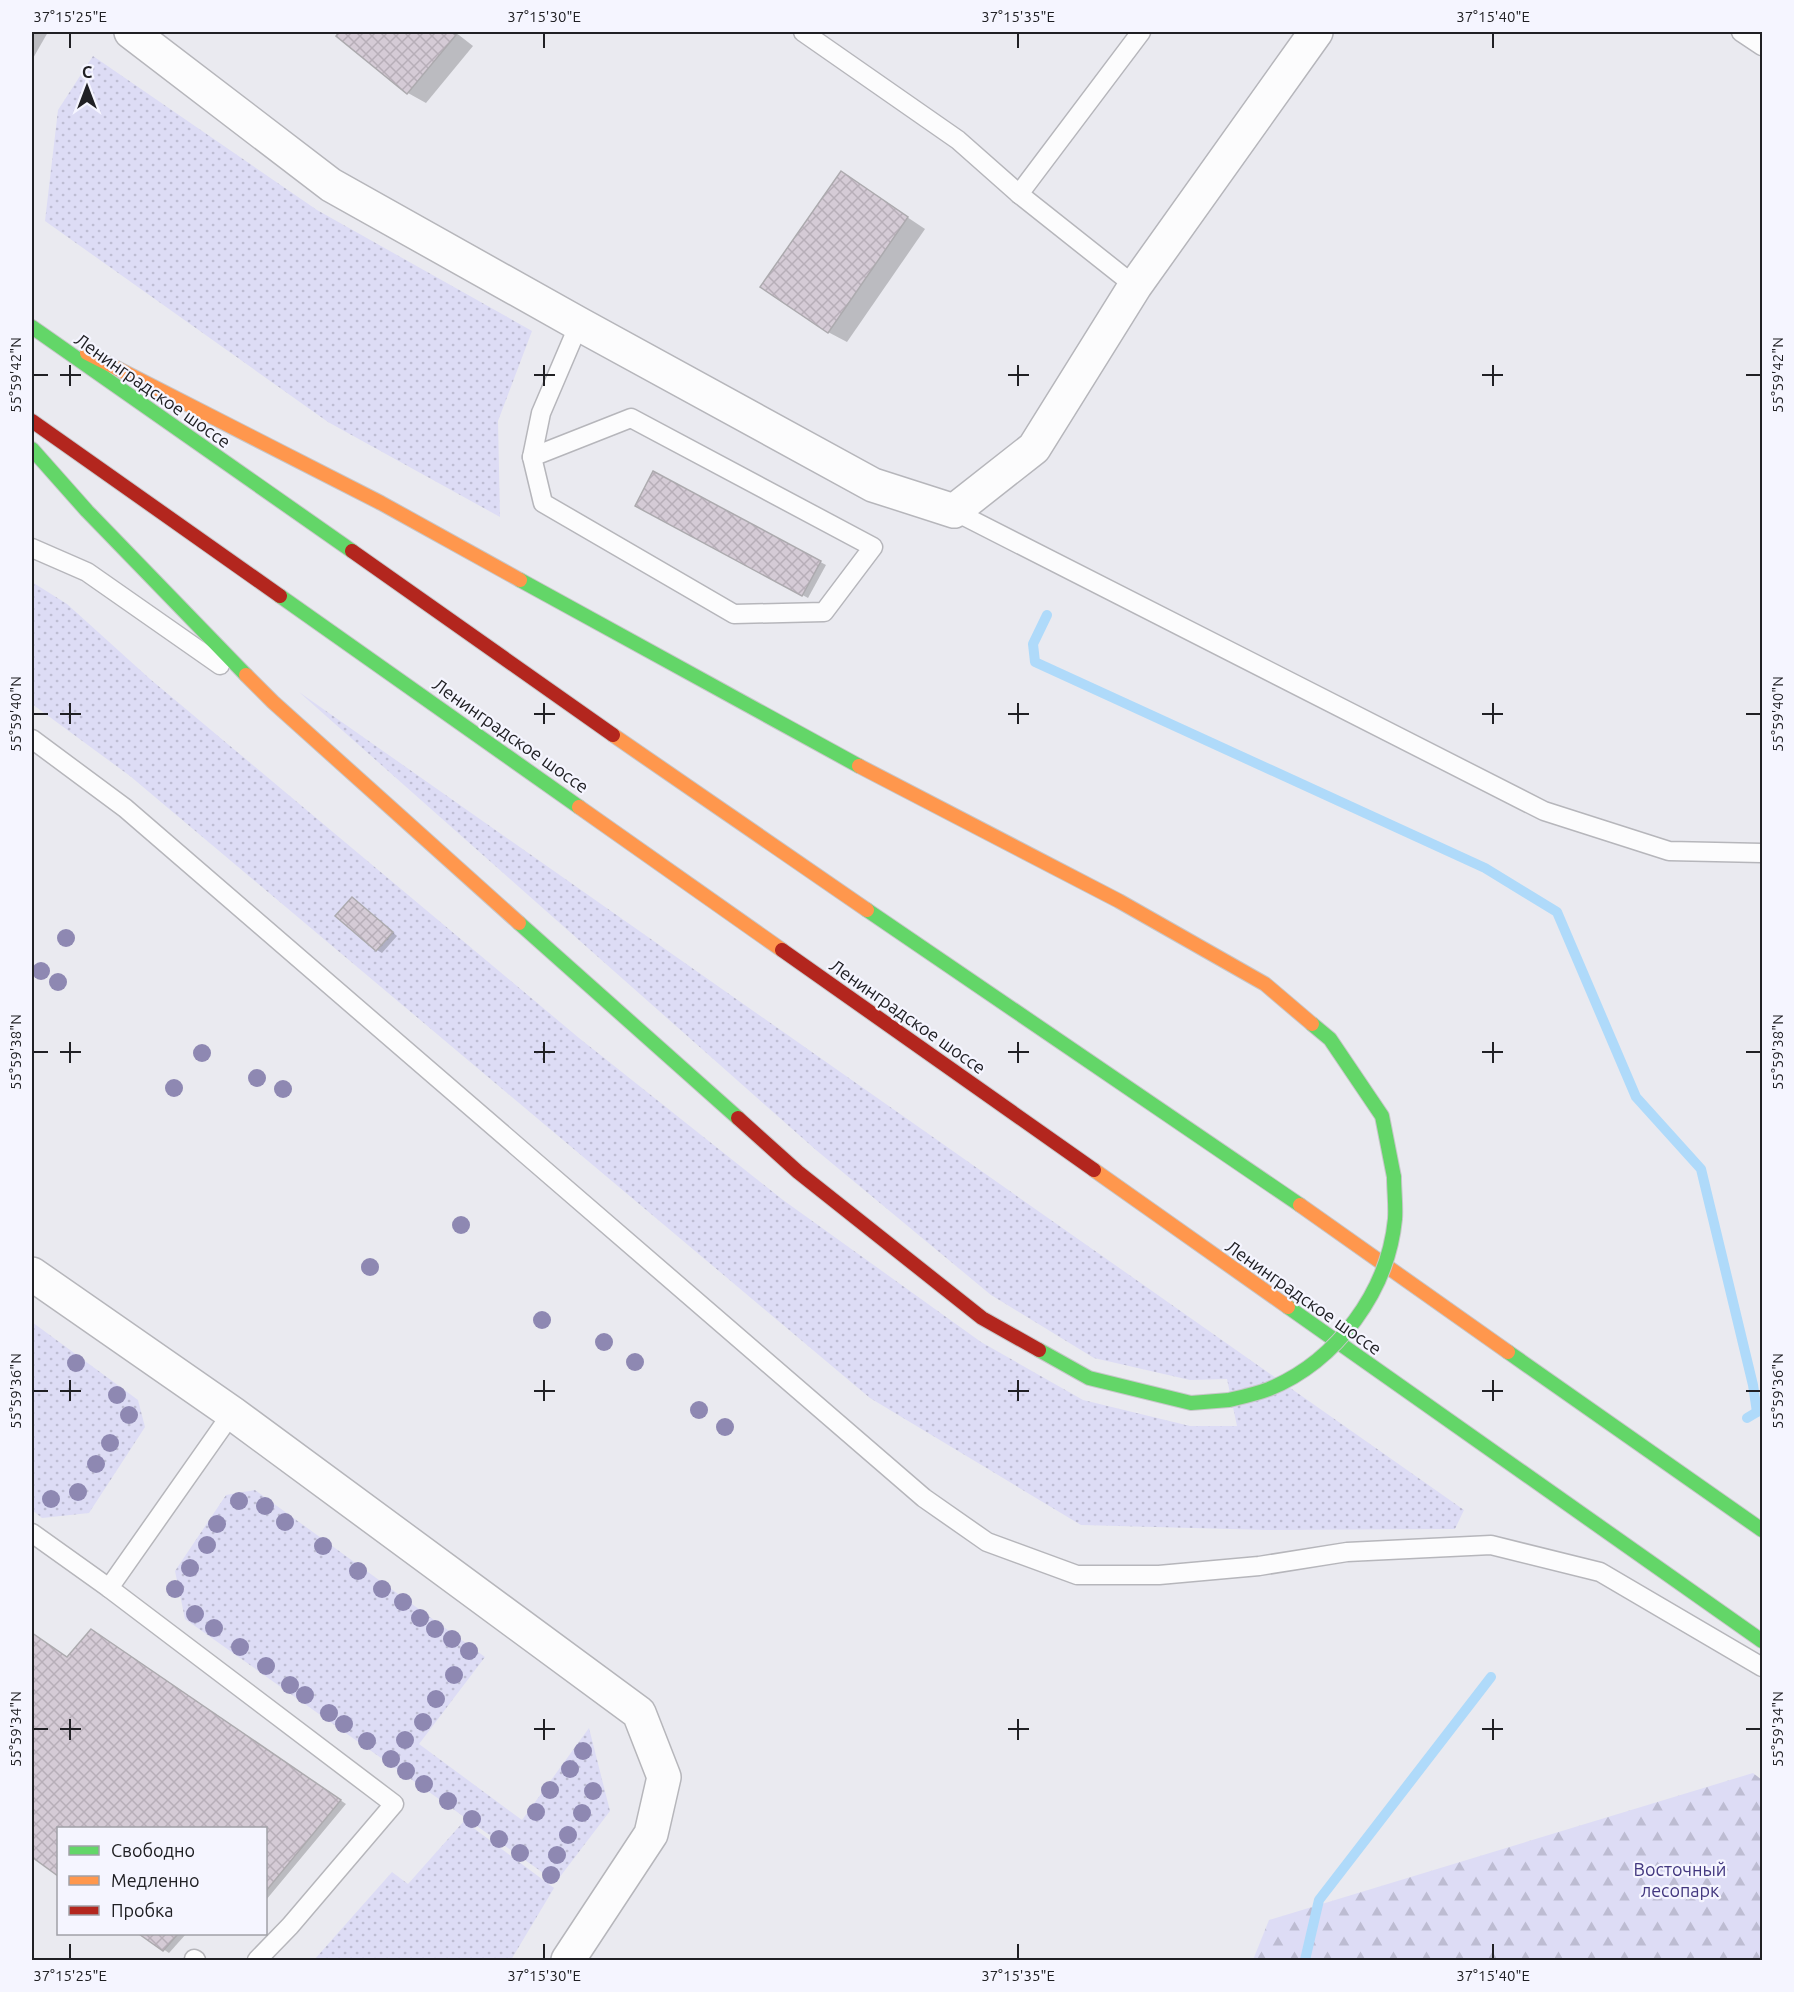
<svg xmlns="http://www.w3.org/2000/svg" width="1794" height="1992" font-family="Ubuntu,sans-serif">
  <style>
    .green { fill: url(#green-dots) }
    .forest { fill: url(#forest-firs) }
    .shadow { fill: #0003 }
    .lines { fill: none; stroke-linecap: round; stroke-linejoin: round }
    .stream { stroke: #afdafa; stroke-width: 10 }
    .building { fill: url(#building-cross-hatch); stroke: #acaaae; stroke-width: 1.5 }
    .lane-casing { stroke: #b6b6bb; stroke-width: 21 }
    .street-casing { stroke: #b6b6bb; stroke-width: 36 }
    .fast-casing { stroke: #c7c7c9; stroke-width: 16 }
    .slow-casing { stroke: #c7c7c9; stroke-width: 16 }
    .jam-casing { stroke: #c7c7c9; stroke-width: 16 }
    .lane { stroke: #fcfcfd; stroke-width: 18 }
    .street { stroke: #fcfcfd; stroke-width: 33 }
    .fast { stroke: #63d668; stroke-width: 14 }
    .slow { stroke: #ff974d; stroke-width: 14 }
    .jam { stroke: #b3261e; stroke-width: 14 }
    .fast-bridge-casing { stroke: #c7c7c9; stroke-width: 16; stroke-linecap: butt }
    .fast-bridge { stroke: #63d668; stroke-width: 14 }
    .tree { fill: #8e88b2 }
    .ticks { fill: none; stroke: #202024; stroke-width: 2 }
    .labels { text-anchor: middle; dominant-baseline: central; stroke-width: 4.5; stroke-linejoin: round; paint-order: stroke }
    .street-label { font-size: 18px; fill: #202024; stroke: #f5f5ff }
    .park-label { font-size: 18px; fill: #42377f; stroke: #f5f5ff }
    .neatline { fill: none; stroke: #202024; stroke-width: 2 }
    .ticks-label { font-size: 15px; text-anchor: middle; fill: #202024 }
  </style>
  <defs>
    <pattern id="green-dots" width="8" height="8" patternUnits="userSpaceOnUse" patternTransform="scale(1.5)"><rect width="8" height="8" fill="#dddcf5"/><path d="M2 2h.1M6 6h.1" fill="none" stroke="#bdbcd2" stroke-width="1.8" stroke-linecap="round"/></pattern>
    <pattern id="forest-firs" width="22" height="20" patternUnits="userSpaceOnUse" patternTransform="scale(1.5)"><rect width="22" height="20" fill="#dddcf5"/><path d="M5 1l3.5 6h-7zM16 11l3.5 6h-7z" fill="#bdbcd2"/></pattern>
    <pattern id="building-cross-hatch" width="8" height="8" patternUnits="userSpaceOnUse" patternTransform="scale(1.5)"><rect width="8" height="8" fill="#d5cbd6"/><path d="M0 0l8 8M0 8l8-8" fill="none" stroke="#b7aeb8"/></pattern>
  </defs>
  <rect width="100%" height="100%" fill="#eaeaf0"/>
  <g class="green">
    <path d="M93 56 317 210 532 331 498 421 500 517 328 422 45 221 58 110Z"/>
    <path d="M32 582 67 604 150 679 579 1038 783 1200 981 1342 1083 1400 1190 1426H1237L1227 1379 1190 1380 1094 1358 991 1295 816 1150 299 692 1464 1510 1455 1529 1267 1530 1081 1525 870 1398 130 776 32 704Z"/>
    <path d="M32 1322 138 1400 145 1427 89 1513 42 1518 32 1510Z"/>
    <path d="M255 1490 485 1657 419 1744 522 1820 589 1728 610 1811 556 1882 185 1619 175 1571 226 1495Z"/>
    <path d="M464 1821 554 1888 511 1960H314L392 1872 408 1884Z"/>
  </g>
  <path class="forest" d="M1753 1773 1762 1780V1960H1253L1269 1920Z"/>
  <g class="shadow">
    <path d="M32 32H48L32 60Z"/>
    <path d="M341 32H455L473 46 426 103 408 93 338 35Z"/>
    <path d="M841 173 925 229 847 342 828 332Z"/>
    <path d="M654 473 826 565 808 598 637 505Z"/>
    <path d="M357 902 397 936 382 953 377 950Z"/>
    <path d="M32 1634 67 1658 97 1634 346 1804 266 1900V1828H58V1874L32 1855Z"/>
    <path d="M141 1934H186L169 1953Z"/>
  </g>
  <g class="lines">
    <g class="stream">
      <path d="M1047 615 1033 644 1035 662 1485 868 1557 912 1636 1097 1701 1169 1753 1385 1757 1412"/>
      <path d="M1747 1418 1762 1409"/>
      <path d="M1305 1960 1319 1900 1491 1677"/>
    </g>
  </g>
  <g class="building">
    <path d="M339 32H452L456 35 407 94 336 36Z"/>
    <path d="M841 171 908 217 828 333 760 287Z"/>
    <path d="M653 471 821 561 802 596 635 506Z"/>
    <path d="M352 897 393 932 376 951 335 916Z"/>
    <path d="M91 1629 341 1800 266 1891V1828H58V1876L32 1857V1633L67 1657Z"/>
    <path d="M139 1934H178L163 1951Z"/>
  </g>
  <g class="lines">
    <defs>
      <g id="lane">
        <path d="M803 32 958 140 1019 194 1135 286"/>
        <path d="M1741 32 1762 46"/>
        <path d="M1019 194 1141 32"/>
        <path d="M631 418 873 547 824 612 734 614 543 503 532 457Z"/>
        <path d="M532 457 541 413 579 324"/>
        <path d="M954 511 1544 811 1669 851 1762 853"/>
        <path d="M32 548 87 572 220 665"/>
        <path d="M32 739 125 808 924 1498 987 1542 1077 1575H1159L1259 1566 1347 1552 1491 1545 1600 1572 1762 1667"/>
        <path d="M232 1413 109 1588 394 1804 290 1926 257 1960"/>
        <path d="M32 1533 109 1588"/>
        <path d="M194 1959 196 1960"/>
      </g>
      <g id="street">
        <path d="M131 32 331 185 579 324 873 485 954 511 1034 448 1135 286 1316 32"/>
        <path d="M32 1274 232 1413 639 1713 664 1777 651 1834 568 1960"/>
      </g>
      <g id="fast">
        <path d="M32 327 352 551"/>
        <path d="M32 449 87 511 246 675"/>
        <path d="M520 580 859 766"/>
        <path d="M280 596 579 807"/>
        <path d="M867 910 1300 1205"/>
        <path d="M519 923 738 1118"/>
        <path d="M1312 1024 1330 1039 1382 1116 1394 1177"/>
        <path d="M1288 1307 1762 1641"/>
        <path d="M1039 1350 1089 1378 1191 1403 1229 1400"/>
        <path d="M1508 1352 1762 1530"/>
      </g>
      <g id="slow">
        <path d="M87 353 381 503 520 580"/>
        <path d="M246 675 273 702 519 923"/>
        <path d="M613 735 867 910"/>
        <path d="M859 766 1119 901 1265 984 1312 1024"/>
        <path d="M579 807 782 950"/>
        <path d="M1094 1170 1288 1307"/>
        <path d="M1300 1205 1508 1352"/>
      </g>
      <g id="jam">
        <path d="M32 421 280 596"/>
        <path d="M352 551 613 735"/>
        <path d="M782 950 1094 1170"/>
        <path d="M738 1118 798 1172 982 1318 1039 1350"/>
      </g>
    </defs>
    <use href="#lane" class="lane-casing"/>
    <use href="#street" class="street-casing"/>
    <use href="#fast" class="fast-casing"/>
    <use href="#slow" class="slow-casing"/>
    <use href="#jam" class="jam-casing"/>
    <use href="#lane" class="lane"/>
    <use href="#street" class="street"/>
    <use href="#fast" class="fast"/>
    <use href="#slow" class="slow"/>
    <use href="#jam" class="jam"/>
    <defs>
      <path id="fast-bridge" d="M1229 1400C1242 1397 1256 1394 1269 1389 1337 1361 1388 1291 1395 1219 1396 1205 1394 1191 1394 1177"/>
    </defs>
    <use href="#fast-bridge" class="fast-bridge-casing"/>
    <use href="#fast-bridge" class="fast-bridge"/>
  </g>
  <g class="tree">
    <circle cx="66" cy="938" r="9"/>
    <circle cx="41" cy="971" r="9"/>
    <circle cx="58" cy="982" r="9"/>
    <circle cx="202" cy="1053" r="9"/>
    <circle cx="257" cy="1078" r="9"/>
    <circle cx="174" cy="1088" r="9"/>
    <circle cx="283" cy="1089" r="9"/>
    <circle cx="461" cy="1225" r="9"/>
    <circle cx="370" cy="1267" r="9"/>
    <circle cx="542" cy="1320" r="9"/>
    <circle cx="604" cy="1342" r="9"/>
    <circle cx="635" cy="1362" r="9"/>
    <circle cx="76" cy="1363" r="9"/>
    <circle cx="117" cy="1395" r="9"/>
    <circle cx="699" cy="1410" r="9"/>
    <circle cx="129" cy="1415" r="9"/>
    <circle cx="725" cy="1427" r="9"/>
    <circle cx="110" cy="1443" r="9"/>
    <circle cx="96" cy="1464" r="9"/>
    <circle cx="78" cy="1492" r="9"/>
    <circle cx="51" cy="1499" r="9"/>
    <circle cx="239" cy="1501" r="9"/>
    <circle cx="265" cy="1506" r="9"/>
    <circle cx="285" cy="1522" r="9"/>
    <circle cx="217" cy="1524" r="9"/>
    <circle cx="207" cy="1545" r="9"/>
    <circle cx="323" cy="1546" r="9"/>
    <circle cx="190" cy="1568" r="9"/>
    <circle cx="358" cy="1571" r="9"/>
    <circle cx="175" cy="1589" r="9"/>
    <circle cx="382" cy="1589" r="9"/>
    <circle cx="403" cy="1602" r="9"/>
    <circle cx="195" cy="1614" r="9"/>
    <circle cx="420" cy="1618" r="9"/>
    <circle cx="214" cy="1628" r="9"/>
    <circle cx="435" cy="1629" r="9"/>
    <circle cx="452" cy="1639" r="9"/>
    <circle cx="240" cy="1647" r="9"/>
    <circle cx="469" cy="1651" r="9"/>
    <circle cx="266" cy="1666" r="9"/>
    <circle cx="454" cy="1675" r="9"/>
    <circle cx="290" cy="1685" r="9"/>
    <circle cx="305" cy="1695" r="9"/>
    <circle cx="436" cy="1699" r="9"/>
    <circle cx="329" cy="1713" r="9"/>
    <circle cx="423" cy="1722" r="9"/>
    <circle cx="344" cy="1724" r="9"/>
    <circle cx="405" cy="1740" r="9"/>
    <circle cx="367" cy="1741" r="9"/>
    <circle cx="583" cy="1751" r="9"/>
    <circle cx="391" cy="1759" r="9"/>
    <circle cx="570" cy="1769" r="9"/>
    <circle cx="406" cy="1771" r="9"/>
    <circle cx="424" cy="1784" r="9"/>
    <circle cx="550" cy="1790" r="9"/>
    <circle cx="593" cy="1791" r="9"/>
    <circle cx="448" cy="1801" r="9"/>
    <circle cx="536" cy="1812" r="9"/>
    <circle cx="582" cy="1813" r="9"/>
    <circle cx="472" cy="1819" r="9"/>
    <circle cx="568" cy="1835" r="9"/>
    <circle cx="499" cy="1839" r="9"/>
    <circle cx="520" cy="1853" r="9"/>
    <circle cx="557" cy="1855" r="9"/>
    <circle cx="551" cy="1875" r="9"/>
  </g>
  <path class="ticks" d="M70 33V48M544 33V48M1018 33V48M1493 33V48M70 365V386M544 365V386M1018 365V386M1493 365V386M33 375H48M60 375H81M534 375H555M1008 375H1029M1482 375H1503M1746 375H1761M70 703V724M544 703V724M1018 703V724M1493 703V724M33 714H48M60 714H81M534 714H555M1008 714H1029M1482 714H1503M1746 714H1761M70 1042V1063M544 1042V1063M1018 1042V1063M1493 1042V1063M33 1052H48M60 1052H81M534 1052H555M1008 1052H1029M1482 1052H1503M1746 1052H1761M70 1380V1401M544 1380V1401M1018 1380V1401M1493 1380V1401M33 1391H48M60 1391H81M534 1391H555M1008 1391H1029M1482 1391H1503M1746 1391H1761M70 1719V1740M544 1719V1740M1018 1719V1740M1493 1719V1740M33 1729H48M60 1729H81M534 1729H555M1008 1729H1029M1482 1729H1503M1746 1729H1761M70 1944V1959M544 1944V1959M1018 1944V1959M1493 1944V1959"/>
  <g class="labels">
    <g class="street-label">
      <text transform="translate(153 390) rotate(35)">Ленинградское шоссе</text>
      <text transform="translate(511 735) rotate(35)">Ленинградское шоссе</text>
      <text transform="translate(908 1016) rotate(35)">Ленинградское шоссе</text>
      <text transform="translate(1304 1297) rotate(35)">Ленинградское шоссе</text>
    </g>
    <g class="park-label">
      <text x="1680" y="1869">Восточный<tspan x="1680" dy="21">лесопарк</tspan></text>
    </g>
  </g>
  <rect width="1794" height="1992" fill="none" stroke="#f5f5ff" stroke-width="66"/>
  <rect x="57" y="1827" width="210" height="108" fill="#f5f5ff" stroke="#a0a0a7" stroke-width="1.5"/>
  <rect x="69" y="1846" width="30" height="9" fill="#63d668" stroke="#a0a0a7" stroke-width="1.5"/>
  <text x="111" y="1857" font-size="18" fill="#202024">Свободно</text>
  <rect x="69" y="1876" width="30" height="9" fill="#ff974d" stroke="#a0a0a7" stroke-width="1.5"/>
  <text x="111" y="1887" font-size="18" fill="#202024">Медленно</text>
  <rect x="69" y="1906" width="30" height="9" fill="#b3261e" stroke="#a0a0a7" stroke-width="1.5"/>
  <text x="111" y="1917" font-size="18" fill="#202024">Пробка</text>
  <g transform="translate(87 87)" stroke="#f5f5ff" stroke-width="4.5" paint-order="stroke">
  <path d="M0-4.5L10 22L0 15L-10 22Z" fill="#202024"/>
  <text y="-9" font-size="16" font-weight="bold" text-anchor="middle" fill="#202024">С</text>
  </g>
  <rect x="33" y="33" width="1728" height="1926" class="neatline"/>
  <g class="ticks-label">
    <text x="70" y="22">37°15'25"E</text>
    <text x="544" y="22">37°15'30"E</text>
    <text x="1018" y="22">37°15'35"E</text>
    <text x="1493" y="22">37°15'40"E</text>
    <text transform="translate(16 375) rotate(-90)" y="5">55°59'42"N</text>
    <text transform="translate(1778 375) rotate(-90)" y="5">55°59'42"N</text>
    <text transform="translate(16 714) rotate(-90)" y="5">55°59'40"N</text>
    <text transform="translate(1778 714) rotate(-90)" y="5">55°59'40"N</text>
    <text transform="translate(16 1052) rotate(-90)" y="5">55°59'38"N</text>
    <text transform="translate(1778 1052) rotate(-90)" y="5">55°59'38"N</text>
    <text transform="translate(16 1391) rotate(-90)" y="5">55°59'36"N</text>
    <text transform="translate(1778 1391) rotate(-90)" y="5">55°59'36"N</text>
    <text transform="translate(16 1729) rotate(-90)" y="5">55°59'34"N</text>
    <text transform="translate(1778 1729) rotate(-90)" y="5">55°59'34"N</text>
    <text x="70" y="1981">37°15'25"E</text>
    <text x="544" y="1981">37°15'30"E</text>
    <text x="1018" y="1981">37°15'35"E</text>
    <text x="1493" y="1981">37°15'40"E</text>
  </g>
</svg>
